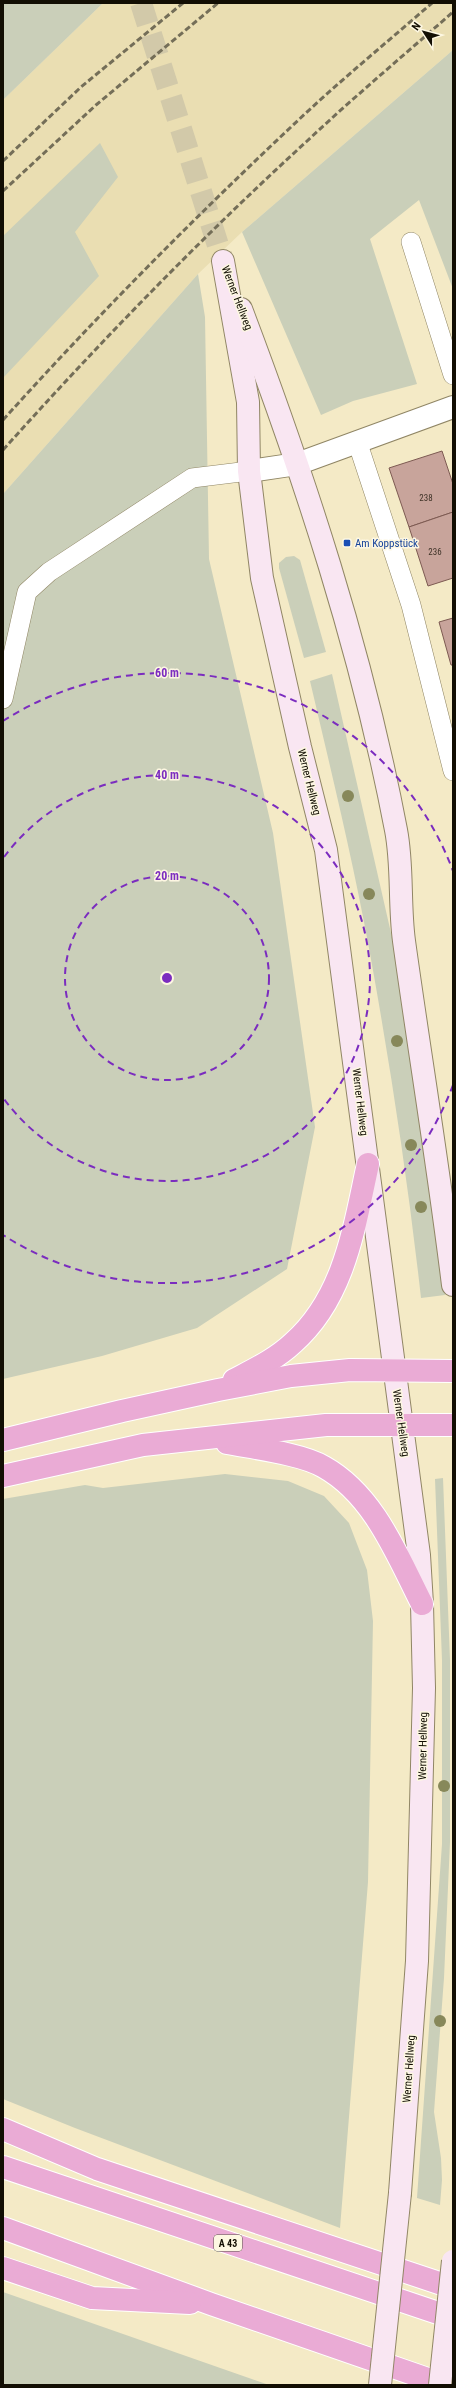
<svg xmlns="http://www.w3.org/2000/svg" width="456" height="2388" font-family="'Roboto Condensed',sans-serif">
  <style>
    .built { fill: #eadeb2 }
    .green { fill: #cacfb9 }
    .building { fill: #c8a49b; stroke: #7d5a52 }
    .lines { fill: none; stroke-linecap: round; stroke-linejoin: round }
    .secondary-tunnel { stroke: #d2c9a9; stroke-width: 22; stroke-dasharray: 22 11; stroke-linecap: butt }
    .service-casing { stroke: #908665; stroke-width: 20 }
    .minor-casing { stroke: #908665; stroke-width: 24 }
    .secondary-casing { stroke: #908665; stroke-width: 24 }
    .motorway-casing { stroke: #fff; stroke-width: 24 }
    .service { stroke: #fff; stroke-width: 19 }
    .minor { stroke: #fff; stroke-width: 22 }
    .secondary { stroke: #f9e6f2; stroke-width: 22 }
    .motorway { stroke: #eaabd5; stroke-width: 22 }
    .rail { stroke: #746e58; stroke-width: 3; stroke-dasharray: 6 3; stroke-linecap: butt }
    .secondary-bridge-casing { stroke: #908665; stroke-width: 24; stroke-linecap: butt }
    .secondary-bridge { stroke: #f9e6f2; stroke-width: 22 }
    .tree { fill: #87885a }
    .ring { fill: none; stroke: #7b2cbf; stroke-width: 2; stroke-dasharray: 7 5 }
    .transit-dot { fill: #1a4fb4; stroke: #fdf7e2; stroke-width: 1.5 }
    .labels { text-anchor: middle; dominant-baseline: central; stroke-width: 3; stroke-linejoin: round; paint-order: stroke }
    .number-label { font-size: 9px; fill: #403429 }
    .shield { fill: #fdf7e2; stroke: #585446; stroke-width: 1 }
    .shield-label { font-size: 10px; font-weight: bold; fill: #120e03 }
    .street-label { font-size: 11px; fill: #120e03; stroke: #fdf7e2 }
    .transit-label { font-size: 11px; fill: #164399; stroke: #fdf7e2; text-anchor: start }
    .centre { fill: #7b2cbf; stroke: #fdf7e2; stroke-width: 2 }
    .ring-label { font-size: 12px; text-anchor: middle; font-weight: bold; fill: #7b2cbf; stroke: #fdf7e2; stroke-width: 3; stroke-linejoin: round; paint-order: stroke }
  </style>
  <rect width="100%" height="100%" fill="#f4eac6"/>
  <path class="built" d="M103 3H453V50L242 232 198 274 3 494V100Z"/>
  <g class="green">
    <path d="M3 3H103L3 100Z"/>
    <path d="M453 50V289L419 200 370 239 417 384 353 401 321 415 242 232Z"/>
    <path d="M100 143 118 177 75 232 99 276 3 378V236Z"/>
    <path d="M198 274 205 317 209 559 273 833 315 1127 287 1269 197 1328 102 1356 3 1379V494Z"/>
    <path d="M294 556 300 560 326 652 304 658 279 568V563L286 557Z"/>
    <path d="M332 674 396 955 432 1189 445 1295 421 1298C409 1190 393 1083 374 976 357 877 333 779 310 681Z"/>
    <path d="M225 1474 288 1481 324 1496 349 1523 367 1570 373 1621 368 1882 340 2228 75 2128 3 2099V1499L85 1485 103 1488Z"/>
    <path d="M443 1478 450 1660V1842L444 1978 434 2112 441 2158 442 2180 440 2205 417 2198 442 1844V1660L435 1479Z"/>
    <path d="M3 2292 269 2385H3Z"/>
  </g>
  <g class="building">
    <path d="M442 451 453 484V512L409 527 389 468Z"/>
    <path d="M453 512V578L428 586 409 527Z"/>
    <path d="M453 618V665H451L439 622Z"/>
  </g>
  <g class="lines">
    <path class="secondary-tunnel" d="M141 3 223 261"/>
    <defs>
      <g id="service">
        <path d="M411 242 453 375"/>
        <path d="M357 441 411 605 453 771"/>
        <path d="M3 699 27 592 49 572 192 478 249 471"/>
      </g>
      <path id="minor" d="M249 471 297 464 453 407"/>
      <g id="secondary">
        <path d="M223 261 248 402 249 471 262 578 300 747 326 850 419 1555 422 1604 424 1688 417 1961 400 2193"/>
        <path d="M241 309C305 478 362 652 396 830 403 866 399 904 404 941 420 1056 439 1170 453 1285"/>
      </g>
      <g id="motorway">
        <path d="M234 1380C255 1369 276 1359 293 1343 345 1297 354 1227 368 1164"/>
        <path d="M3 1440 122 1411 218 1390 291 1376 350 1370 453 1371"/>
        <path d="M227 1443C253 1448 303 1454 324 1467 374 1495 397 1555 422 1604"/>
        <path d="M3 1476 143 1445 326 1425H453"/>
        <path d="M3 2129 97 2169 448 2286 453 2289"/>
        <path d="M3 2167 453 2318"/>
        <path d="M3 2228 211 2304 445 2385"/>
        <path d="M3 2268 92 2298 190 2303"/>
      </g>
    </defs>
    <use href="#service" class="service-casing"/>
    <use href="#minor" class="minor-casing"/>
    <use href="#secondary" class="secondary-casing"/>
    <use href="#motorway" class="motorway-casing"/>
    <use href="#service" class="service"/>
    <use href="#minor" class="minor"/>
    <use href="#secondary" class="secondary"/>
    <use href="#motorway" class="motorway"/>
    <g class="rail">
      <path d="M3 161 81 87 183 3"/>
      <path d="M3 191 96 105 218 3"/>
      <path d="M3 420C95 318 191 221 291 127 336 84 385 44 432 3"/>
      <path d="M3 450C99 343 200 239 306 142 354 97 404 55 453 12"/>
    </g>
    <defs>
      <g id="secondary-bridge">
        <path d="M380 2385 400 2193"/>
        <path d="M440 2385 453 2261"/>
      </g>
    </defs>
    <use href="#secondary-bridge" class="secondary-bridge-casing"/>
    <use href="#secondary-bridge" class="secondary-bridge"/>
  </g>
  <g class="tree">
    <circle cx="348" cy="796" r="6"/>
    <circle cx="369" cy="894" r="6"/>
    <circle cx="397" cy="1041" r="6"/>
    <circle cx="411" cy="1145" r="6"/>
    <circle cx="421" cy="1207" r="6"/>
    <circle cx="444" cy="1786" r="6"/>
    <circle cx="440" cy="2021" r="6"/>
  </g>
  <g class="ring">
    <circle cx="167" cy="978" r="102"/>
    <path d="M4 857A203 203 0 1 1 4 1099"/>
    <path d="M453 1085A305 305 0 0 1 3 1235M3 721A305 305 0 0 1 453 871"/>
  </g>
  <rect class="transit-dot" x="343" y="539" width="8" height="8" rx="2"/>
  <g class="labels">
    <g class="number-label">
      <text x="426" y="498">238</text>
      <text x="435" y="552">236</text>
    </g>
    <rect class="shield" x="214" y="2235" width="28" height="16" rx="3"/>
    <g class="shield-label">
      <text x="228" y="2243">A 43</text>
    </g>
    <g class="street-label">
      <text transform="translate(237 298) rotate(69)">Werner Hellweg</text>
      <text transform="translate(309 782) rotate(76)">Werner Hellweg</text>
      <text transform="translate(360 1102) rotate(83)">Werner Hellweg</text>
      <text transform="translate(401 1423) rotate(82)">Werner Hellweg</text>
      <text transform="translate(423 1746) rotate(-89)">Werner Hellweg</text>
      <text transform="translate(409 2069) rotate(-86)">Werner Hellweg</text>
    </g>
    <g class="transit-label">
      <text x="355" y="543">Am Koppstück</text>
    </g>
  </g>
  <circle cx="167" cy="978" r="6" class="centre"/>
  <g class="ring-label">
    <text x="167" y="677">60 m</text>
    <text x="167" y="779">40 m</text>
    <text x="167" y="880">20 m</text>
  </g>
  <rect width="456" height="2388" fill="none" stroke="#120e03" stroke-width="8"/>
  <g transform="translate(424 32) rotate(306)" stroke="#fdf7e2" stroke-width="3" paint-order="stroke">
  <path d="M0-3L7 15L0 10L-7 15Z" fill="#120e03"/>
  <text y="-6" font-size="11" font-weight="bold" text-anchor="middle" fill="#120e03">N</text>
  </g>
</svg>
